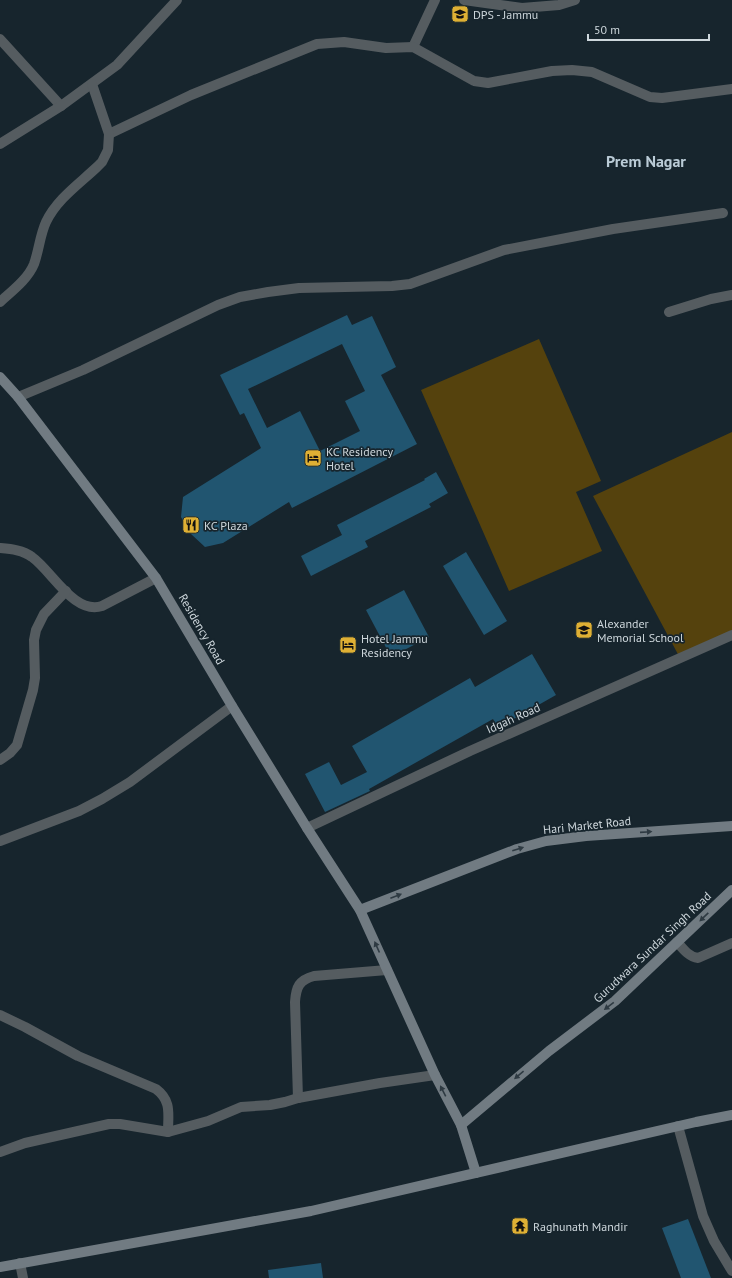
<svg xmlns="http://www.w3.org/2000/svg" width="732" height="1278" font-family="'PT Sans',sans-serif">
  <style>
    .green { fill: #55420d }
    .building { fill: #215570; fill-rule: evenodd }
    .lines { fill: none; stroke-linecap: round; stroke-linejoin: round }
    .street { stroke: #555c60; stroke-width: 10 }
    .secondary { stroke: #717b82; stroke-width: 10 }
    .oneway { fill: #2e3a42 }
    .labels { text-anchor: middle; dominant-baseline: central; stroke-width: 3.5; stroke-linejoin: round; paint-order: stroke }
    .poi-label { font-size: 12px; fill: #ced7dc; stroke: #17252d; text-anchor: start }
    .street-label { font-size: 12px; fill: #ced7dc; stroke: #17252d }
    .district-label { font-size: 16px; font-weight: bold; fill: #bacbd6; stroke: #17252d }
  </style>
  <rect width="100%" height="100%" fill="#17252d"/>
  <g class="green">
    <path d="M539 339 601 481 576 492 602 551 509 591 421 390Z"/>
    <path d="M732 432V632L680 658 593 496Z"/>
  </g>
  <g class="building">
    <path d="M347 315 352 325 372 316 396 367 381 375 417 444 292 508 289 502 223 543 205 547 191 534 181 517 183 497 261 448 244 413 240 415 220 375ZM342 344 365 391 345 401 360 431 320 451 300 411 267 428 248 389Z"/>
    <path d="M436 472 448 493 429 504 431 507 365 541 368 547 311 576 301 556 342 535 337 525 425 480 424 479Z"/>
    <path d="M466 552 507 621 484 635 443 566Z"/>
    <path d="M404 590 429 637 391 657 366 610Z"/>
    <path d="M532 654 556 695 498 728 493 719 369 789 370 791 325 812 305 774 329 762 341 785 367 772 352 746 470 678 475 687Z"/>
    <path d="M688 1219 711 1278H681L662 1228Z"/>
    <path d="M321 1263 323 1278H269L268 1270Z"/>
  </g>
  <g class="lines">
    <g class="street">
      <path d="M464 0 522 8 559 5 575 0"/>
      <path d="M0 39 61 106"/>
      <path d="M413 47 435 0"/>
      <path d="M109 134 191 95 317 44 344 42 386 48 413 47 474 81 488 83 552 71 572 70 592 72 650 97 662 98 732 89"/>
      <path d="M0 144 61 106 117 65 177 0"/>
      <path d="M0 302C12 291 28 279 34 264 39 250 40 235 46 222 57 199 79 184 97 167L102 162 108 150 109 134 92 84"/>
      <path d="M669 312 711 299 732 295"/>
      <path d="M18 397 83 370 218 305 240 297 268 292 299 288 392 286 410 284 504 250 613 229 723 213"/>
      <path d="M0 548C11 549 23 550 32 557 52 571 74 615 102 606L156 578"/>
      <path d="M0 760 10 753 17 745 33 690 35 678 34 640 36 630 44 614 66 591"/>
      <path d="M307 828 470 751 732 635"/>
      <path d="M0 841 79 811 102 799 130 782 232 706"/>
      <path d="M677 942C683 949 689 957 698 958L732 943"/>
      <path d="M0 1015 25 1027 78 1056 156 1089C172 1101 168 1114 168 1132"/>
      <path d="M298 1098 295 1002C296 987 299 980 314 976L387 970"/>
      <path d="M678 1126 703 1216 714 1241 732 1271"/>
      <path d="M0 1152 25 1143 109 1124H120L168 1132 208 1121 241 1107 270 1105 285 1102 298 1098 380 1083 435 1075"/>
      <path d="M20 1263 23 1278"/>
    </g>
    <g class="secondary">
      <path d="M0 377 18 397 156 578 232 706 307 828 360 910 435 1075 461 1125 476 1173"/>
      <path d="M360 910 517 849 546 841 586 836 732 826"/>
      <path d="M461 1125 549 1051 615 1001 732 890"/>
      <path d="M0 1267 311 1211 696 1122 732 1115"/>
    </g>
  </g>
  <defs><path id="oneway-solid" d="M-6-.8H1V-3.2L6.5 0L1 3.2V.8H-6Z"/></defs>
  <g class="oneway">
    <use href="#oneway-solid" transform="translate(646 832) rotate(-4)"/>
    <use href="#oneway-solid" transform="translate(518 849) rotate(-18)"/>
    <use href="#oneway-solid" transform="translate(396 896) rotate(-21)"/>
    <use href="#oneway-solid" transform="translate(704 917) rotate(136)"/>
    <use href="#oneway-solid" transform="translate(377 947) rotate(-114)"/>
    <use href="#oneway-solid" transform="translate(609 1006) rotate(143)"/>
    <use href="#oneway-solid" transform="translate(519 1075) rotate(140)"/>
    <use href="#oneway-solid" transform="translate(443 1091) rotate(-117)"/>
  </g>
  <defs>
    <symbol id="university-square" viewBox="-11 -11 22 22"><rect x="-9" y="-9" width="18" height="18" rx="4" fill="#dfb034" stroke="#17252d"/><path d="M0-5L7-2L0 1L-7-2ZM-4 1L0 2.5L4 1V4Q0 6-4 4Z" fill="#111"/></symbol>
    <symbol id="hotel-square" viewBox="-11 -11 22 22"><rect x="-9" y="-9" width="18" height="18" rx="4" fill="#dfb034" stroke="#17252d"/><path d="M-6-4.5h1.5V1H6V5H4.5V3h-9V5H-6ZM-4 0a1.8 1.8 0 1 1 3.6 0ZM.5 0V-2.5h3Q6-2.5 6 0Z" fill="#111"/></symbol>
    <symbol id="restaurant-square" viewBox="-11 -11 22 22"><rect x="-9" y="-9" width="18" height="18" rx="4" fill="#dfb034" stroke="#17252d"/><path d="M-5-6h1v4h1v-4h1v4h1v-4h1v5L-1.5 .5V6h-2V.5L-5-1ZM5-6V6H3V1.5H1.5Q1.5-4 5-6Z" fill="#111"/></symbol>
    <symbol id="school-square" viewBox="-11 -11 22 22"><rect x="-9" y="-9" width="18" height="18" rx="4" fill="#dfb034" stroke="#17252d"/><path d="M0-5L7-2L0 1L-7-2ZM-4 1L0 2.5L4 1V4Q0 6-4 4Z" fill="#111"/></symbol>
    <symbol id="temple-square" viewBox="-11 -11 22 22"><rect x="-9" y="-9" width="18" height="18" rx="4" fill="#dfb034" stroke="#17252d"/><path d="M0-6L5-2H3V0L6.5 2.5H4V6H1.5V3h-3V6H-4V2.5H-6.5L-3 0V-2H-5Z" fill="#111"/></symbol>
  </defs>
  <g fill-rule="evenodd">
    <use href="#university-square" x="450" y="4" width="20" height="20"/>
    <use href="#hotel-square" x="303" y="448" width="20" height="20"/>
    <use href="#restaurant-square" x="181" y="515" width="20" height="20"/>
    <use href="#school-square" x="574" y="620" width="20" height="20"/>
    <use href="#hotel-square" x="338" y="635" width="20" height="20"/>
    <use href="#temple-square" x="510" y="1216" width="20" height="20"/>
  </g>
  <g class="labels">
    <g class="poi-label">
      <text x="473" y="14">DPS - Jammu</text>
      <text x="326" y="451">KC Residency<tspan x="326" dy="14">Hotel</tspan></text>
      <text x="204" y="525">KC Plaza</text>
      <text x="597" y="623">Alexander<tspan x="597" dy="14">Memorial School</tspan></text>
      <text x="361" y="638">Hotel Jammu<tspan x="361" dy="14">Residency</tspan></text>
      <text x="533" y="1226">Raghunath Mandir</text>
    </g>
    <g class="street-label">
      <text transform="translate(202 629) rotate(60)">Residency Road</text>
      <text transform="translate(513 718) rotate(-24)">Idgah Road</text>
      <text transform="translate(587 825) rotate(-6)">Hari Market Road</text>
      <text transform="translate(652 947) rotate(-43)">Gurudwara Sundar Singh Road</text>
    </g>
    <g class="district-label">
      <text x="646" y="161">Prem Nagar</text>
    </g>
  </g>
  <path d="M588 34v6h121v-6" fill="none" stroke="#ced7dc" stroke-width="2"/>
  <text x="594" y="34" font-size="12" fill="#ced7dc" stroke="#17252d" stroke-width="3" paint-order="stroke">50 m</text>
</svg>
